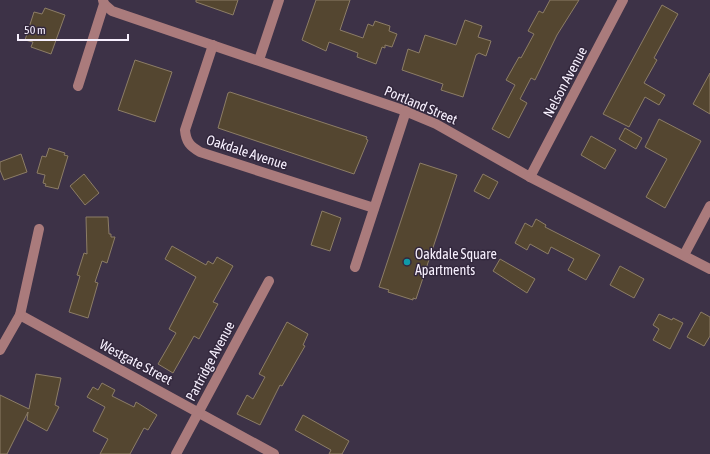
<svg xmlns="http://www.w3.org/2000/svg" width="710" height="454" font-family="'Asap Condensed',sans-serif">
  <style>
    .building { fill: #544630; stroke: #8c7d66 }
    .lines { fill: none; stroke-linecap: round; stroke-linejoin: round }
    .minor { stroke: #aa7b7c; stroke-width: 10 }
    .culture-dot { fill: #0f9aa8; stroke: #33283d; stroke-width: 1.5 }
    .labels { text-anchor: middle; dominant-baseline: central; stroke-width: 3; stroke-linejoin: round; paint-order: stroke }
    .street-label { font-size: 14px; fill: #f7f0fe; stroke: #33283d }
    .poi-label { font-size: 14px; fill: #f7f0fe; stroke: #33283d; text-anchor: start }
  </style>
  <rect width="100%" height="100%" fill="#3d3247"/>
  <g class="building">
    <path d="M196 0H238L233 15 196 2Z"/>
    <path d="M316 0H350L340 30 363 38 368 24 373 26 375 21 390 26 389 31 397 34 392 47 385 45V48L382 47 376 64 357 57 358 53 329 42 326 51 302 40Z"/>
    <path d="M550 0H579L557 35 535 80 531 78 520 99 527 103 509 138 492 129 515 85 506 80 519 57 521 58 534 34 528 31 539 11 543 13Z"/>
    <path d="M662 5 678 14 654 58 657 60 644 83 665 95 659 105 645 97 629 127 603 114Z"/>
    <path d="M45 8 65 15 51 54 31 47 33 42 25 40 34 12 42 14Z"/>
    <path d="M465 20 482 26 478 37 491 41 486 56 479 53 476 55 463 97 441 90 443 84 402 70 408 49 419 53 425 35 456 45Z"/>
    <path d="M135 60 172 72 155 122 118 110Z"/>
    <path d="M710 73V114L693 104Z"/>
    <path d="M230 92 367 137 366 139 368 140 354 174 218 128 228 93Z"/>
    <path d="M659 119 701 141 665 208 646 197 667 159 645 147Z"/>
    <path d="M625 128 642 138 636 149 619 139Z"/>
    <path d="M591 136 616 150 605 169 581 155Z"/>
    <path d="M49 148 65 153 64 155 68 156 58 189 45 186 46 184 43 183 45 175 37 173 42 156 46 157Z"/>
    <path d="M21 154 27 172 4 180 0 170V162Z"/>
    <path d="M420 163 457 175 416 299 413 298V300L388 292 389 290 379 287Z"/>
    <path d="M84 174 99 193 85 205 70 186Z"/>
    <path d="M483 174 498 182 489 199 474 191Z"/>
    <path d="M322 211 341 218 330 251 311 245Z"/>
    <path d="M86 217H108L109 234H111V237H115L107 263 102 261 95 282 98 283 88 318 69 312 80 276 77 275 84 253 87 254Z"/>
    <path d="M536 219 546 225 545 227 600 255 586 280 568 270 574 259 551 247 548 254 530 244 527 250 515 243 525 223 532 227Z"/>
    <path d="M172 246 206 265 208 261 213 264 217 257 233 266 213 302 218 304 199 339 194 336 173 373 158 364 176 333 169 329 196 277 165 259Z"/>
    <path d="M500 259 535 279 527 293 493 271Z"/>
    <path d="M620 266 644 279 634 298 610 285Z"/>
    <path d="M701 312 710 317V336L704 346 687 337Z"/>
    <path d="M659 314 672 320 673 318 683 323 670 349 653 340 659 329 653 325Z"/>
    <path d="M287 322 308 334 303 345 305 346 282 386 280 385 260 425 237 414 247 395 253 399 265 377 259 374Z"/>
    <path d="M36 374 61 378 55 405 59 407 47 431 27 420 28 412 7 454H0V395L29 409Z"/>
    <path d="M102 383 115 390 112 396 134 407 136 402 157 415 148 430 144 428 130 454H100L108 439 93 431 105 407 87 397 93 387 98 390Z"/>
    <path d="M303 415 349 441 342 454H329L331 450 295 430Z"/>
  </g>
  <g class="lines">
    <g class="minor">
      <path d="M104 4 112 11 400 109 436 124 530 177 710 269"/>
      <path d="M213 45 185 130C186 142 190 146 200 152L374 208"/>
      <path d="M259 60 279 0"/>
      <path d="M78 86 104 4 103 0"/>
      <path d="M530 177 623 0"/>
      <path d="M684 255 710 206"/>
      <path d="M355 267 406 111"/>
      <path d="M20 315 274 454"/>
      <path d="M0 350 20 315 39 229"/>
      <path d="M176 454 269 281"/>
    </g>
  </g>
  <circle class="culture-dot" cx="407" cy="262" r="4"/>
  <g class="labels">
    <g class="street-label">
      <text transform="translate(565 82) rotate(-62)">Nelson Avenue</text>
      <text transform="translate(421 105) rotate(23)">Portland Street</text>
      <text transform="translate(247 152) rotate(18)">Oakdale Avenue</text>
      <text transform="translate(210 361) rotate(-62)">Partridge Avenue</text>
      <text transform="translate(136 362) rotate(28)">Westgate Street</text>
    </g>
    <g class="poi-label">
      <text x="415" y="254">Oakdale Square<tspan x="415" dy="16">Apartments</tspan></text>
    </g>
  </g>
  <path d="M18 34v6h110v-6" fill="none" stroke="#f7f0fe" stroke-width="2"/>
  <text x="24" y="34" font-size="12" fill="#f7f0fe" stroke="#33283d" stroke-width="3" paint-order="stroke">50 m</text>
</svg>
